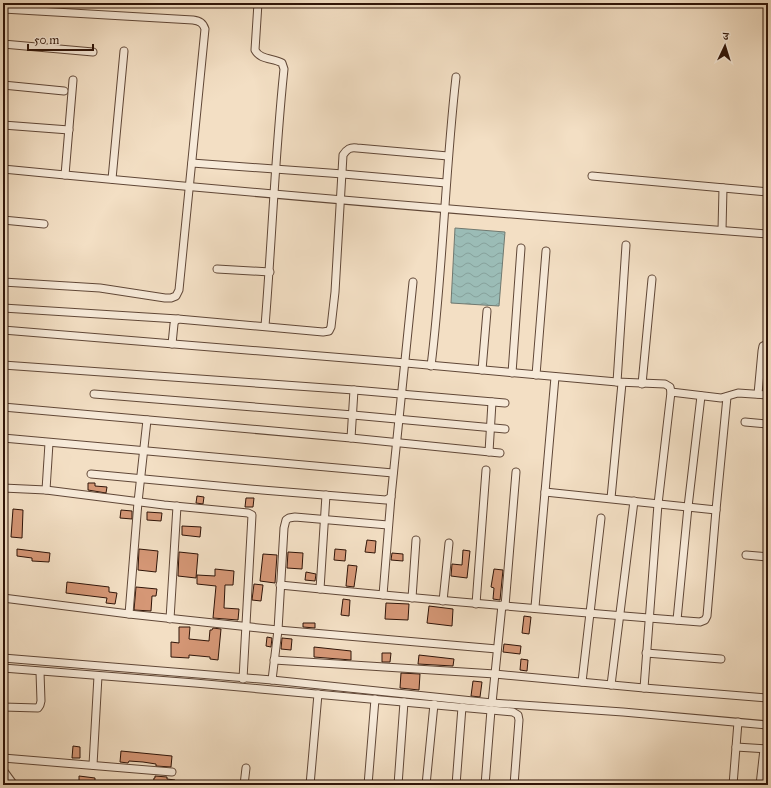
<svg xmlns="http://www.w3.org/2000/svg" width="771" height="788" font-family="'IM FELL Great Primer','Noto Serif Devanagari',serif">
  <style>
    .water { fill: url(#water-waves); stroke: #707970 }
    .building { fill: #d59776; stroke: #2f1408 }
    .lines { fill: none; stroke-linecap: round; stroke-linejoin: round }
    .street-casing { stroke: #604737; stroke-width: 9 }
    .street { stroke: #f7ead9; stroke-width: 7 }
  </style>
  <defs>
    <pattern id="water-waves" width="16" height="10" patternUnits="userSpaceOnUse"><rect width="16" height="10" fill="#9bbcb6"/><path d="M0 5q4-4 8 0t8 0" fill="none" stroke="#86a19b"/></pattern>
  </defs>
  <rect width="100%" height="100%" fill="#f3dfc4"/>
  <filter id="stains"><feTurbulence type="fractalNoise" baseFrequency=".005" numOctaves="4"/><feColorMatrix values="0 0 0 0 .2 0 0 0 0 .09 0 0 0 0 .02 0 0 0 .5 -.17"/></filter>
  <radialGradient id="worn" r=".72"><stop offset=".6" stop-color="#630" stop-opacity="0"/><stop offset="1" stop-color="#630" stop-opacity=".3"/></radialGradient>
  <path class="water" d="M455 228 505 232 499 306 451 303Z"/>
  <g class="building">
    <path d="M88 483H95V486L107 487 106 493 88 490Z"/>
    <path d="M197 496 204 497 203 504 196 503Z"/>
    <path d="M246 498H254L253 507H245Z"/>
    <path d="M13 509 23 510 22 538 11 537Z"/>
    <path d="M121 510 132 511V519L120 518Z"/>
    <path d="M147 512 162 513 161 521 147 520Z"/>
    <path d="M182 526 201 527 200 537 182 535Z"/>
    <path d="M367 540 376 541 375 553 365 552Z"/>
    <path d="M17 549 50 553 49 562 32 561V558L17 556Z"/>
    <path d="M139 549 158 551 156 572 138 570Z"/>
    <path d="M335 549 346 550 345 561 334 560Z"/>
    <path d="M463 550 470 551 467 578 451 576 452 564 462 565Z"/>
    <path d="M179 552 198 554 196 578 178 576Z"/>
    <path d="M288 552 303 553 302 569 287 568Z"/>
    <path d="M392 553 403 554V561L391 560Z"/>
    <path d="M263 554 277 555 275 583 260 581Z"/>
    <path d="M348 565 357 566 354 587 346 586Z"/>
    <path d="M215 569 234 571 233 585H225L224 608 239 609 238 620 213 618 216 586 197 584V575L215 576Z"/>
    <path d="M494 569 503 570 500 600 493 599 494 588 491 587Z"/>
    <path d="M306 572 316 574 315 581 305 580Z"/>
    <path d="M67 582 109 587V592L117 593 115 604 106 603 107 598 66 593Z"/>
    <path d="M254 584 263 585 261 601 252 600Z"/>
    <path d="M136 587 157 589 156 596H152L151 611 134 610Z"/>
    <path d="M343 599 350 600 349 616 341 615Z"/>
    <path d="M386 603 409 604 408 620 385 619Z"/>
    <path d="M429 606 453 609 452 626 427 623Z"/>
    <path d="M524 616 531 617 529 634 522 633Z"/>
    <path d="M303 623H315V628L303 627Z"/>
    <path d="M179 627H190L189 639 209 641 210 630H212L213 628 221 629 218 660 210 659V657L189 655V658L171 657V642L179 643Z"/>
    <path d="M267 637 272 638 271 647 266 646Z"/>
    <path d="M282 638 292 639 291 650 281 649Z"/>
    <path d="M504 644 521 646 520 654 503 652Z"/>
    <path d="M314 647 351 651V660L314 657Z"/>
    <path d="M382 653H391L390 662H382Z"/>
    <path d="M419 655 454 659 453 666 418 664Z"/>
    <path d="M521 659 528 660 527 671 520 670Z"/>
    <path d="M401 673 420 674 419 690 400 688Z"/>
    <path d="M473 681 482 682 480 697 471 696Z"/>
    <path d="M73 746 80 747V758H72Z"/>
    <path d="M121 751 172 756 171 767 156 766V764L143 762 129 761 128 763 120 762Z"/>
    <path d="M79 776 95 778V785H79Z"/>
    <path d="M155 776 167 777V779L175 780V785H153L154 778H155Z"/>
  </g>
  <g class="lines">
    <defs>
      <g id="street">
        <path d="M258 3 255 50C260 60 273 58 282 63L284 69C275 154 272 240 265 326"/>
        <path d="M3 9 193 20C200 21 203 23 205 29L179 290 176 296 171 298H165L100 288 3 282"/>
        <path d="M3 44 93 52"/>
        <path d="M3 85 64 91"/>
        <path d="M3 125 69 130"/>
        <path d="M192 163 343 174 446 183"/>
        <path d="M3 169C258 194 513 215 768 234"/>
        <path d="M65 175 73 80"/>
        <path d="M592 176 768 192"/>
        <path d="M112 179 124 51"/>
        <path d="M3 220 44 224"/>
        <path d="M722 230 723 188"/>
        <path d="M217 269 270 272"/>
        <path d="M3 308 178 319"/>
        <path d="M3 330 406 363 617 382 665 384 670 387 671 392 658 504 644 688"/>
        <path d="M172 344 174 324 175 321 178 319 323 332 329 331 331 327 335 292 343 155C347 149 350 147 357 148L448 156"/>
        <path d="M3 365 354 390 505 403"/>
        <path d="M431 366C443 270 445 173 456 77"/>
        <path d="M482 370 487 311"/>
        <path d="M512 373 521 248"/>
        <path d="M536 375 546 251"/>
        <path d="M617 382 626 245"/>
        <path d="M642 384 652 279"/>
        <path d="M671 392 721 398 738 393 768 395"/>
        <path d="M94 394 353 415 505 429"/>
        <path d="M758 394 762 351 763 346 768 344"/>
        <path d="M3 407 351 438 500 453"/>
        <path d="M745 422 768 424"/>
        <path d="M3 438 393 473"/>
        <path d="M351 438 354 390"/>
        <path d="M489 452 492 402"/>
        <path d="M91 474 262 490 386 500 391 497 413 282"/>
        <path d="M3 488 46 490 164 505 248 513 252 515 243 679"/>
        <path d="M46 490 49 443"/>
        <path d="M545 492 716 510"/>
        <path d="M611 498 622 383"/>
        <path d="M746 555 768 557"/>
        <path d="M280 585C420 599 560 611 700 622L705 620 707 616 716 510 727 397"/>
        <path d="M320 589 326 495"/>
        <path d="M383 595 391 497"/>
        <path d="M3 598 129 614 278 630 497 649"/>
        <path d="M412 598 416 540"/>
        <path d="M443 601 449 543"/>
        <path d="M476 604 486 470"/>
        <path d="M505 606 516 472"/>
        <path d="M535 607 555 377"/>
        <path d="M129 614 138 502 147 420"/>
        <path d="M170 619 177 506"/>
        <path d="M677 620 688 507 701 396"/>
        <path d="M646 653 721 659"/>
        <path d="M3 658 272 680 492 703 623 712 768 725"/>
        <path d="M274 660 495 674 644 688 768 698"/>
        <path d="M3 668 195 683 513 712 518 715 519 720 514 785"/>
        <path d="M272 680 278 630 284 528 286 520 289 518 295 517 388 525"/>
        <path d="M582 682 601 518"/>
        <path d="M611 685 634 501"/>
        <path d="M492 703 502 605"/>
        <path d="M3 707 38 708 40 705 41 701 40 672"/>
        <path d="M736 747 768 749"/>
        <path d="M3 758 172 772"/>
        <path d="M93 765 98 676"/>
        <path d="M3 770 14 785"/>
        <path d="M244 785 246 768"/>
        <path d="M310 785 318 694"/>
        <path d="M368 785 375 699"/>
        <path d="M398 785 404 702"/>
        <path d="M426 785 434 704"/>
        <path d="M456 785 462 707"/>
        <path d="M485 785 491 710"/>
        <path d="M733 785 738 722"/>
        <path d="M760 785 764 749"/>
      </g>
    </defs>
    <use href="#street" class="street-casing"/>
    <use href="#street" class="street"/>
  </g>
  <rect width="771" height="788" fill="none" stroke="#f3dfc4" stroke-width="16"/>
  <rect x="4" y="4" width="763" height="780" fill="none" stroke="#2f1408" stroke-width="2"/>
  <rect x="8" y="8" width="755" height="772" fill="none" stroke="#2f1408"/>
  <g transform="translate(725 46) rotate(4)" stroke="#f7ead9" stroke-width="3" paint-order="stroke">
  <path d="M0-3L7 15L0 10L-7 15Z" fill="#2f1408"/>
  <text y="-6" font-size="11" font-weight="bold" text-anchor="middle" fill="#2f1408">उ</text>
  </g>
  <path d="M28 44v6h65v-6" fill="none" stroke="#2f1408" stroke-width="2"/>
  <text x="34" y="44" font-size="12" fill="#2f1408" stroke="#f7ead9" stroke-width="3" paint-order="stroke">50 m</text>
  <rect width="100%" height="100%" filter="url(#stains)"/>
  <rect width="100%" height="100%" fill="url(#worn)"/>
</svg>
